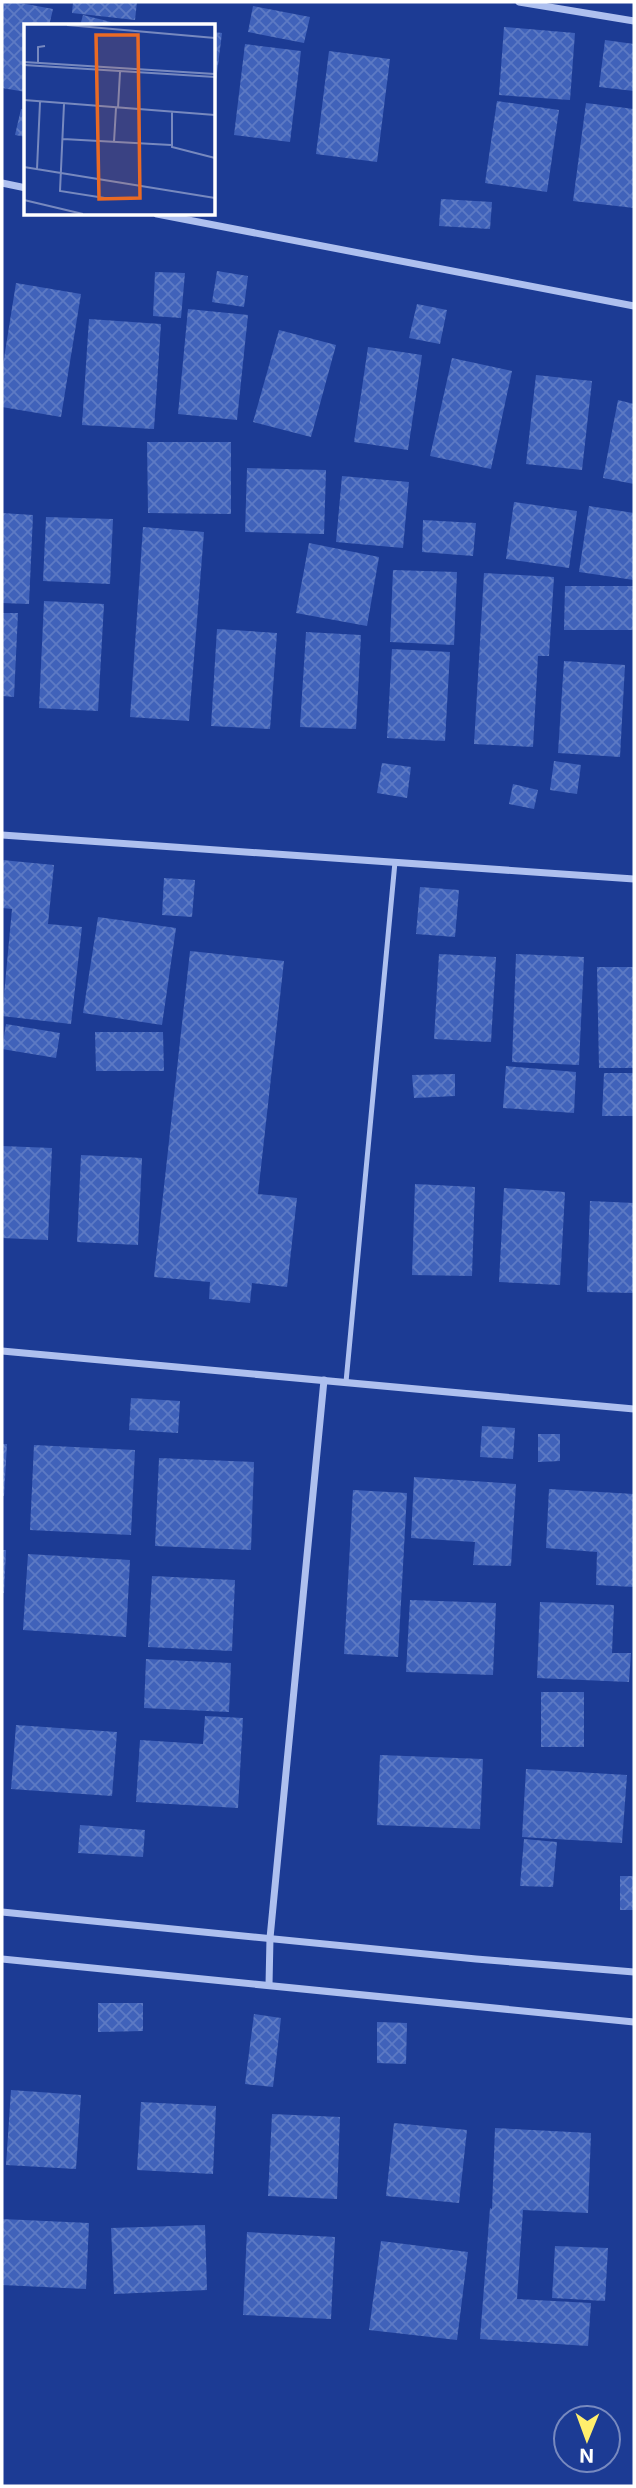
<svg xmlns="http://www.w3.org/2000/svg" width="636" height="2488" font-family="Inter,sans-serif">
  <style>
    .building { fill: url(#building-cross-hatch) }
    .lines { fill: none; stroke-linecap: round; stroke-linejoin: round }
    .lane { stroke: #aec0ef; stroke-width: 5 }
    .street { stroke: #aec0ef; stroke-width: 7 }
    .inset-road { fill: none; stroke: #7789bf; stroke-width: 2 }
    .view { fill: #ea6a24; fill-opacity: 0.15; stroke: #ea6a24; stroke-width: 3.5 }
    .inset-edge { fill: none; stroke: #fff; stroke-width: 3.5 }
  </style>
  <defs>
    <pattern id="building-cross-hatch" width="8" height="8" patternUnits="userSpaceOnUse" patternTransform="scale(1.75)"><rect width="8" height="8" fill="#4062ba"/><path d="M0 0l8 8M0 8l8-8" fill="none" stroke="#5d7ac4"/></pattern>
  </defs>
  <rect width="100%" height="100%" fill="#1c3b94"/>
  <g class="building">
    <path d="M2 2H15L53 9 49 26H26V92L2 88Z"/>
    <path d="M73 2H137L135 20 72 13Z"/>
    <path d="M253 6 310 17 304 43 248 32Z"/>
    <path d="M83 15 123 25V26H80Z"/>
    <path d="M504 27 575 33 570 100 499 95Z"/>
    <path d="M214 32 222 33 215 89H214Z"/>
    <path d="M605 40 634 44V91L599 87Z"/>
    <path d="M245 44 301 51 290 142 234 135Z"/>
    <path d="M329 51 390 59 377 162 316 154Z"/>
    <path d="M497 101 559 110 547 192 485 183Z"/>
    <path d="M586 103 634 109V208L573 201Z"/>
    <path d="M21 109 26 110V137L15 135Z"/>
    <path d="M441 199 492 202 490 229 439 226Z"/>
    <path d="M217 271 248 276 244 307 212 302Z"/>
    <path d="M155 272 185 273 181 318 153 316Z"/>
    <path d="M16 283 81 294 61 417 2 407V371Z"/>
    <path d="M417 304 447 310 440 344 409 338Z"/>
    <path d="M188 309 248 315 237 420 178 414Z"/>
    <path d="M89 319 161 324 154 429 82 425Z"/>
    <path d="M279 330 336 345 311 437 253 422Z"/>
    <path d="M368 347 422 355 408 450 354 442Z"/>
    <path d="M452 358 512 371 491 469 430 456Z"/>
    <path d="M536 375 592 381 582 470 526 464Z"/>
    <path d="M618 400 634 404V484L603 478Z"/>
    <path d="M147 442H231V514L148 513Z"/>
    <path d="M247 468 326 470 324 534 245 532Z"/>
    <path d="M342 476 409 482 403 548 336 542Z"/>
    <path d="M514 502 577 511 569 568 506 559Z"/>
    <path d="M589 506 634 513V580L579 572Z"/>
    <path d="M2 513 33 515 29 604 2 603Z"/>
    <path d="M46 517 113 519 110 584 43 581Z"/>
    <path d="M423 520 476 523 473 556 422 552Z"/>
    <path d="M143 527 204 532 189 721 130 717Z"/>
    <path d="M309 543 379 557 367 626 296 613Z"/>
    <path d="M393 570 457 572 454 645 390 642Z"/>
    <path d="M484 573 554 577 549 656H538L533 747 474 744Z"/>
    <path d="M565 586H634V630H564Z"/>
    <path d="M44 601 104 604 98 711 39 708Z"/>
    <path d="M2 613H18L14 697 2 696Z"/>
    <path d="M217 629 277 633 270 729 211 726Z"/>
    <path d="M306 632 361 635 356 729 300 727Z"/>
    <path d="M392 649 450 652 445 741 387 738Z"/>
    <path d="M564 661 625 665 620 757 558 753Z"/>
    <path d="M554 761 581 765 577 794 550 790Z"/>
    <path d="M382 763 411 767 407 798 377 793Z"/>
    <path d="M513 784 538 790 534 809 509 804Z"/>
    <path d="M2 860 54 865 48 924 82 927 71 1024 2 1016 12 909 2 908Z"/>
    <path d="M164 878 195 880 192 917 162 915Z"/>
    <path d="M420 887 459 890 455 937 416 934Z"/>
    <path d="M98 917 176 928 162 1025 83 1013Z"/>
    <path d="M190 951 284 961 258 1194 297 1198 287 1287 252 1283 250 1303 209 1299 210 1282 154 1277Z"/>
    <path d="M439 954 496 957 491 1042 434 1039Z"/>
    <path d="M516 954 584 957 579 1065 512 1062Z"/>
    <path d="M597 967H634V1068H599Z"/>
    <path d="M6 1024 60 1033 56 1058 2 1049Z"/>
    <path d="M95 1032H163L164 1071H96Z"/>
    <path d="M506 1066 576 1072 574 1113 503 1108Z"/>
    <path d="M604 1073H634V1116H602Z"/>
    <path d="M455 1074V1096L414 1098 412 1075Z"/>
    <path d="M2 1146 52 1148 48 1240 2 1238Z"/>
    <path d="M81 1155 142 1158 138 1245 77 1242Z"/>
    <path d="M415 1184 475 1187 472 1276 412 1275Z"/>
    <path d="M504 1188 565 1192 560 1285 499 1282Z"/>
    <path d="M590 1201 634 1203V1293L587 1292Z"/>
    <path d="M131 1398 180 1401 178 1433 129 1430Z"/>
    <path d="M482 1426 515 1428 513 1459 480 1457Z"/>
    <path d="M538 1434H560V1461L538 1462Z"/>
    <path d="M2 1444H7L4 1496H2Z"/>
    <path d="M34 1445 135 1450 131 1535 30 1530Z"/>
    <path d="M159 1458 254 1462 251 1550 155 1546Z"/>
    <path d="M414 1477 516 1484 511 1566 473 1565 475 1542 411 1538Z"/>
    <path d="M549 1489 634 1494V1587L596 1585 597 1552 546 1548Z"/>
    <path d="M353 1490 407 1493 398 1657 344 1654Z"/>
    <path d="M2 1550H6L4 1593H2Z"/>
    <path d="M28 1554 130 1560 126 1637 23 1630Z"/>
    <path d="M152 1576 235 1580 232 1651 148 1647Z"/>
    <path d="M410 1600 496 1603 493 1675 406 1672Z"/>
    <path d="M540 1602 614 1605 612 1653H631L629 1682 537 1678Z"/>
    <path d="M146 1659 231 1663 229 1712 144 1708Z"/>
    <rect x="541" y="1692" width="43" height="55"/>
    <path d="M205 1716 243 1718 238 1808 136 1802 140 1740 203 1744Z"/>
    <path d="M16 1725 117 1732 112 1796 11 1789Z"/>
    <path d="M380 1755 483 1759 480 1829 377 1825Z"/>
    <path d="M526 1769 627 1775 622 1843 522 1837Z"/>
    <path d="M80 1825 145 1830 143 1857 78 1853Z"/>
    <path d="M524 1839 557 1842 553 1887 520 1886Z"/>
    <rect x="620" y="1876" width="14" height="34"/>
    <path d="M98 2003H143V2031L98 2032Z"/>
    <path d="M254 2014 281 2018 273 2087 245 2084Z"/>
    <path d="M377 2022 407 2023 406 2064 377 2063Z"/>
    <path d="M11 2090 81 2095 76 2169 6 2165Z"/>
    <path d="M141 2102 216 2106 213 2174 137 2170Z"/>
    <path d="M272 2114 340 2117 337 2199 268 2196Z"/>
    <path d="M394 2123 467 2130 459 2203 386 2196Z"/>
    <path d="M495 2128 591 2133 588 2213 523 2210 517 2299 591 2303 588 2346 480 2339 490 2208 492 2209Z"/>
    <path d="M2 2219 89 2223 86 2289 2 2285Z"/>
    <path d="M205 2225 207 2290 114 2294 111 2228Z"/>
    <path d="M247 2232 335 2237 331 2319 243 2315Z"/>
    <path d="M381 2241 468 2252 457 2340 369 2330Z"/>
    <path d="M555 2246 608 2248 605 2301 552 2298Z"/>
  </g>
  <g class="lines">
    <path class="lane" d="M346 1382 395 862"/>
    <g class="street">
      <path d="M519 2 634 21"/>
      <path d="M2 183 26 188"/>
      <path d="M157 214 634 306"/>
      <path d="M2 835 634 879"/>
      <path d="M2 1351 634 1409"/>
      <path d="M2 1912 476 1959 634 1972"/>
      <path d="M2 1959 634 2022"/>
      <path d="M269 1985 270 1938 324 1380"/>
    </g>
  </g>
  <g transform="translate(24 24)">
    <rect width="191" height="191" fill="#1c3b94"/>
    <path class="inset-road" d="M43 1 191 14M0 38 191 50M14 38V23L21 22M0 41 191 53M0 76 191 91M40 80 36 167 87 175M94 84 96 48M148 88V123L191 134M39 115 147 121M90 118 92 84M0 143 191 174M13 145 16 78M0 176 59 190"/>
    <path class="view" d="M72 11H114L116 174 75 175Z"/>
    <rect width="191" height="191" class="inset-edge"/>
  </g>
  <rect width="636" height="2488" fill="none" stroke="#ffffff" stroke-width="7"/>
  <g transform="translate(587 2439) rotate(181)"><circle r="33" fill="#1c3b94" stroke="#7789bf" stroke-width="2"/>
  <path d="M0-5L12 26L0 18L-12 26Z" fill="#ffee6c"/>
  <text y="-10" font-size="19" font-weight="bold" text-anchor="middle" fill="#ffffff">N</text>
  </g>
</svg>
